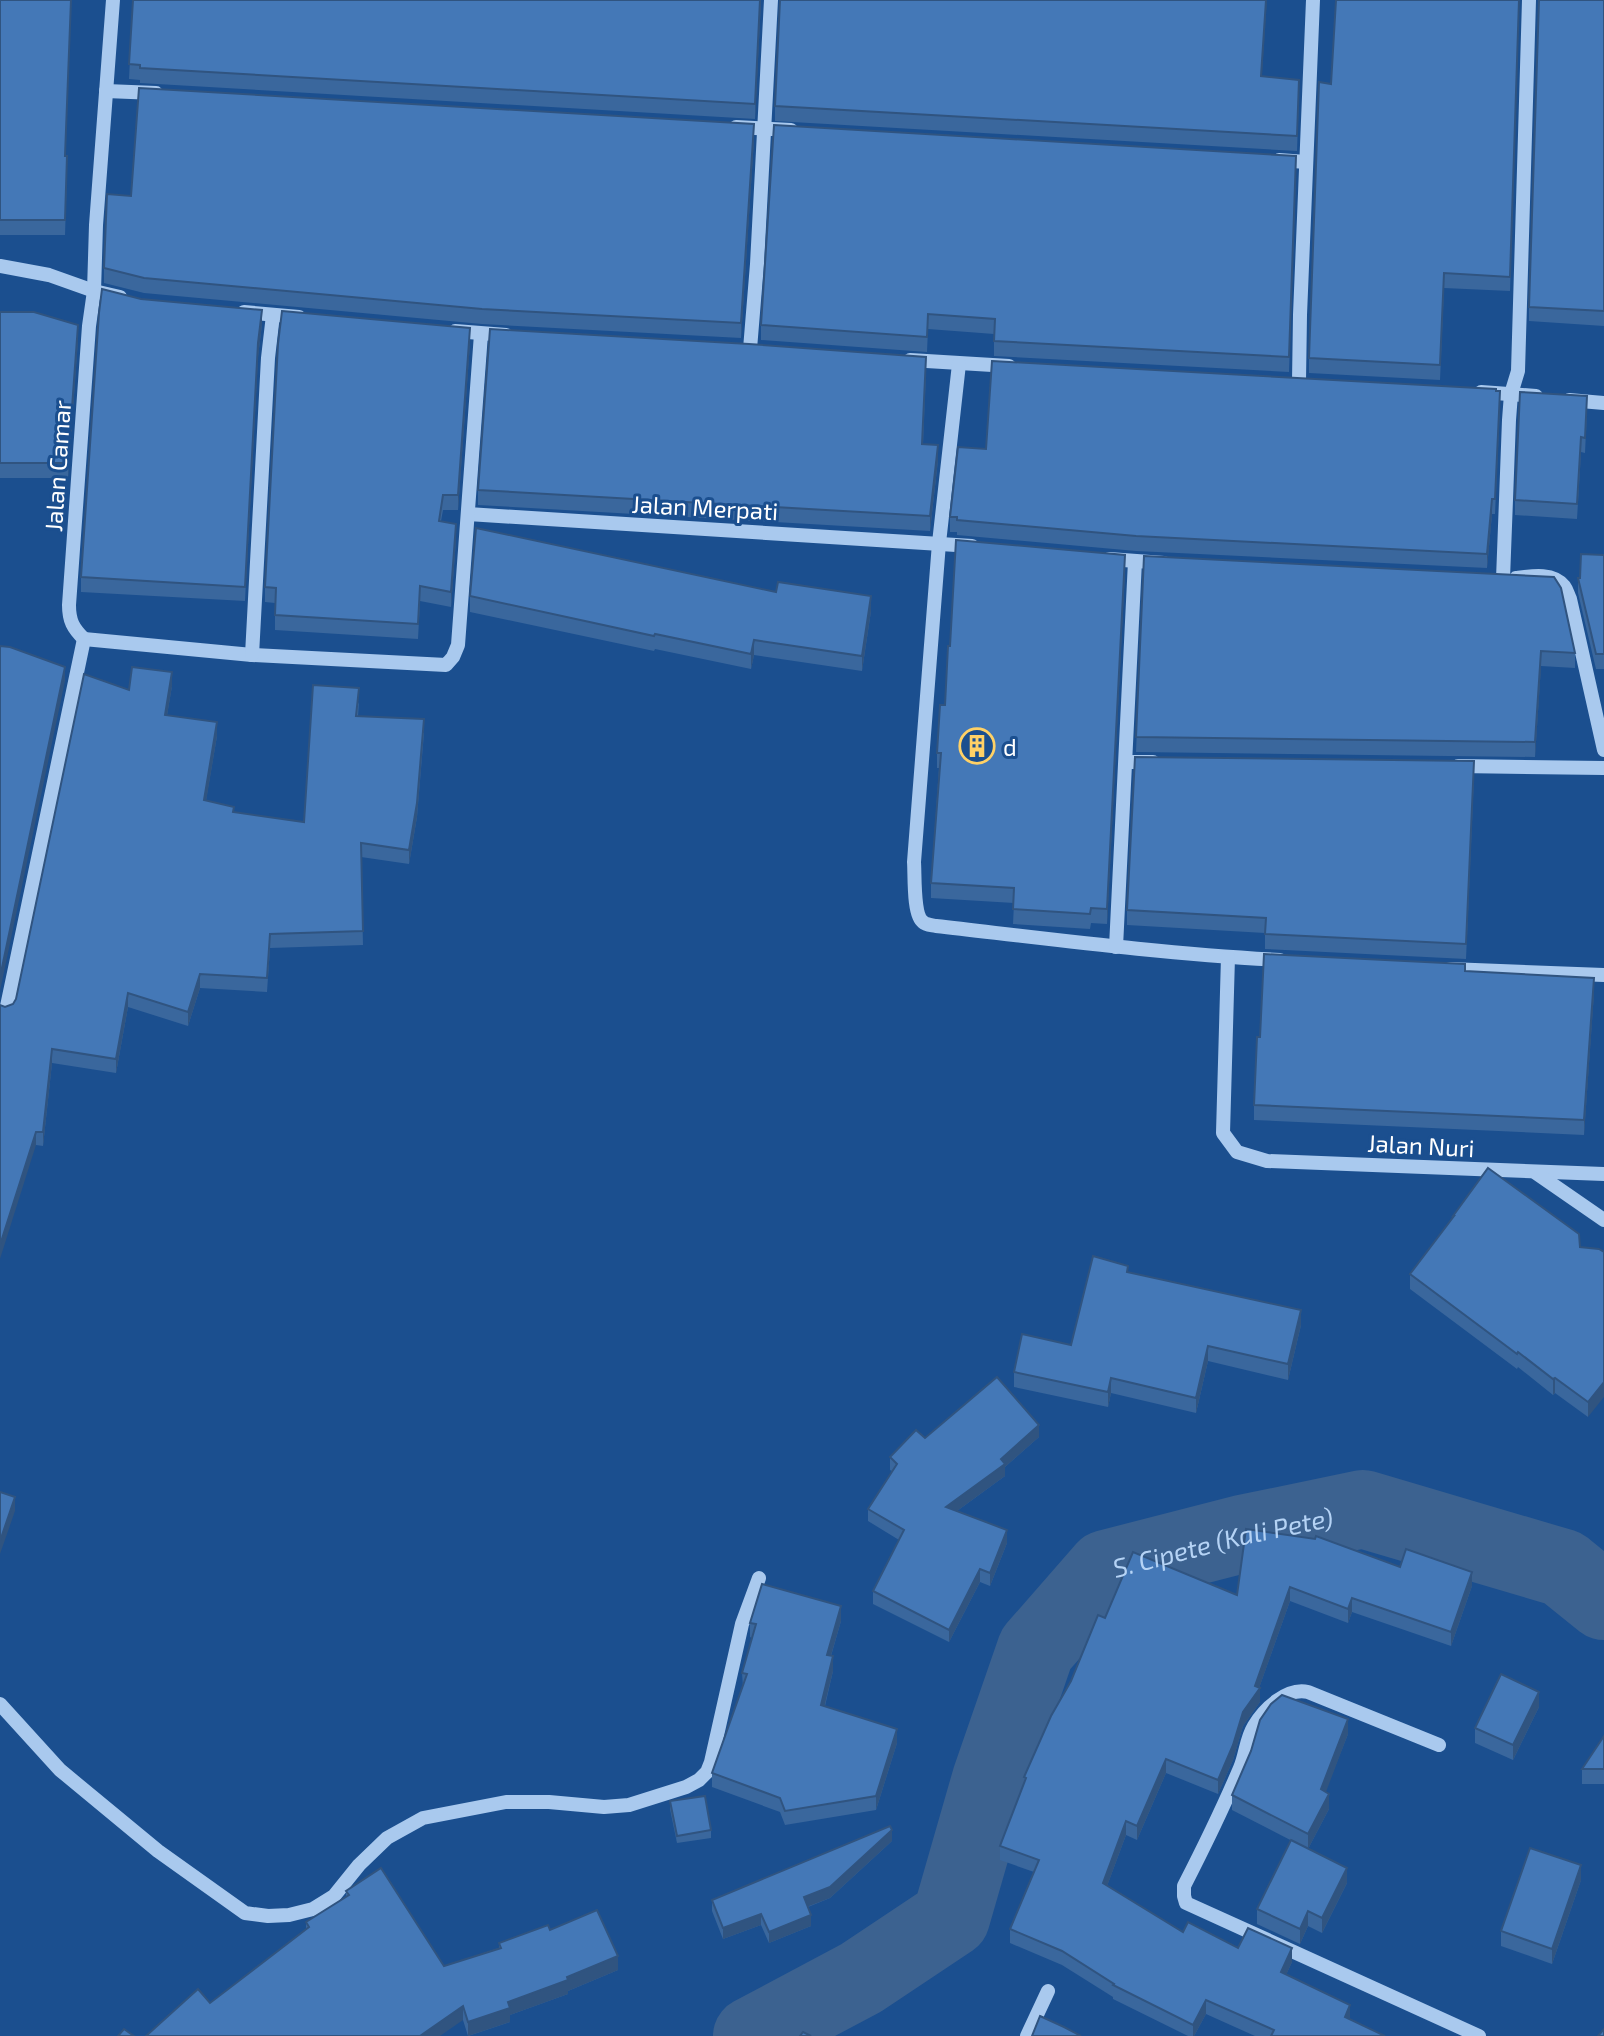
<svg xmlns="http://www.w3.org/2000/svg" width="1604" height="2036" font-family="'Exo 2',sans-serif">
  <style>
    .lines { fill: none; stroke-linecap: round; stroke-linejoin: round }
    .river { stroke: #3c6290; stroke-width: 78 }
    .minor { stroke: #a9c9ee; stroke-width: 14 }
    .wall { fill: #3a679d }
    .shaded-wall { fill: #305480 }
    .building { fill: #4478b7; stroke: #305480; stroke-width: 2 }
    .labels { text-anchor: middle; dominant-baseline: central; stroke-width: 6; stroke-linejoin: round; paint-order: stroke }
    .street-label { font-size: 24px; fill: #fff; stroke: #1b4f8f }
    .poi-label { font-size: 24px; fill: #fff; stroke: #1b4f8f; text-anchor: start }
    .water-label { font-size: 26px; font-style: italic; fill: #b5d3f5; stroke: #1b4f8f }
  </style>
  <rect width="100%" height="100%" fill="#1b4f8f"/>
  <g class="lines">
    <path class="river" id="s1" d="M752 2036 861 1978 951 1918 991 1779 1036 1649 1106 1569 1242 1534 1363 1509 1563 1568 1604 1601"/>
    <g class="minor">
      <path d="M106 91 156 93"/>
      <path d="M736 127 791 130"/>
      <path d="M1279 160 1306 162"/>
      <path d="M0 266 49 275 94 291 120 297"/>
      <path d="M244 312 299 317"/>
      <path d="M455 331 506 335"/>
      <path d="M750 349 757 264 771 0"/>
      <path d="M910 360 1009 366"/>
      <path d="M959 364 939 543 914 862C915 875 913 915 923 922 926 925 932 925 936 926 1050 939 1165 954 1280 960"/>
      <path d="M1299 381 1300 315 1313 0"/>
      <path d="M1481 392 1536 396"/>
      <path d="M1569 400 1604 403"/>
      <path d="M468 514 972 546"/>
      <path d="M1109 559 1164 563"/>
      <path d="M1516 578C1531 576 1553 572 1564 586 1567 590 1568 595 1570 599L1604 750"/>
      <path d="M1503 579 1509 420 1511 394 1518 371 1529 0"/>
      <path d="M84 639 252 655 446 665 453 657 458 645 481 334"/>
      <path d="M84 639C73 628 69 621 69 605L89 326 94 291 96 225 113 0"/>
      <path d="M252 655 268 358 273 315"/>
      <path d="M1126 762H1153"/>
      <path d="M1458 766 1604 768"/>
      <path d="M1116 947 1135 561"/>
      <path d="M1228 957 1223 1133 1237 1152 1267 1161 1604 1174"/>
      <path d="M1449 969 1604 975"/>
      <path d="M6 1011 84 639"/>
      <path d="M1536 1173 1604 1220"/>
      <path d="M0 1704 60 1770 158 1851 245 1913 268 1916 289 1915 313 1909 334 1896 359 1865 387 1838 423 1818 506 1802H549L604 1807 629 1805 686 1787 699 1780 707 1772 711 1762 742 1624 759 1578"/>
      <path d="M1439 1745 1308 1692C1287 1687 1264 1709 1254 1726 1246 1739 1246 1754 1240 1768 1223 1808 1204 1847 1184 1886V1896L1186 1903 1479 2036"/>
      <path d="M1027 2036 1048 1991"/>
    </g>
  </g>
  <g class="wall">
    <path d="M0 0 66 156 67 171 65 235H0Z"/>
    <path d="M133 0H761L755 119 140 83V80L129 79Z"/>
    <path d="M1519 0 1510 291 1444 288 1440 380 1309 373V358L1331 84Z"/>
    <path d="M1604 0V326L1529 321V307Z"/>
    <path d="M1262 76 1299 95 1297 151 775 121V106Z"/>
    <path d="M754 139 741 338 482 324 144 293 104 283V268L131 196Z"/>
    <path d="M1296 171 1289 372 994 356V334L928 329 927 352 761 340V325Z"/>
    <path d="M141 299 262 324 258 357 245 601 81 592V577Z"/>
    <path d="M0 312 78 340 68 478H0Z"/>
    <path d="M470 343 458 510H443L441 521 456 539 451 607 420 601 418 639 275 630V603L265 602V587Z"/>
    <path d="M926 372 923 444 938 460 930 531 478 505V490Z"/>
    <path d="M1500 406 1495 514H1492L1487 568 1136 551 957 535V532H950V517L986 449Z"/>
    <path d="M1587 411 1585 453 1581 452 1577 519 1515 515V500Z"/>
    <path d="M1604 555V669H1596L1578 593V578H1580Z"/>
    <path d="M1144 556 1575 653V668L1541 666 1535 757 1136 752Z"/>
    <path d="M1125 570 1107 924 1091 923 1090 929 1013 924 1014 903 931 898V883L939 768H937V753L945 705Z"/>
    <path d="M776 592 871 611 862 671 754 655 751 669 655 649 654 651 470 612V596Z"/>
    <path d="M172 686 167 715 217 736 206 800 234 812 304 822 359 702 358 716 424 733 417 817 409 864 361 857 363 945 270 948 267 992 200 988 188 1026 128 1007 116 1073 52 1063 43 1146 36 1145 5 1007 13 1004 16 999Z"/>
    <path d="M1474 776 1466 959 1265 949V933L1127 925V910Z"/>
    <path d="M1465 971 1594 993 1584 1135 1254 1120V1105L1260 1037Z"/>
    <path d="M1453 1216 1580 1247 1599 1249 1588 1417 1555 1393 1553 1395 1518 1367 1517 1369 1410 1289V1274L1453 1218Z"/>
    <path d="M1128 1272 1301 1325 1288 1380 1208 1361 1196 1413 1111 1393 1108 1407 1014 1387V1372L1071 1345Z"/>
    <path d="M1039 1437 1005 1467V1476L957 1511 1007 1543 990 1586 980 1582 949 1642 873 1604V1591L899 1540 868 1521V1509L892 1471 890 1470V1457L925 1438Z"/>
    <path d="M1400 1567 1472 1586 1451 1646 1352 1612 1348 1623 1290 1601 1259 1688 1260 1702 1243 1726 1233 1760 1218 1794 1166 1773 1137 1840 1126 1835 1107 1886 1183 1932 1292 1962 1286 1975 1350 2020 1385 2036H1255L1206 2014 1194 2036H1188L1113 1999V1997L1062 1965 1010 1943V1929L1034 1872 1000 1860V1846L1024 1783V1777L1071 1681 1105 1618Z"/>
    <path d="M841 1621 831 1656 833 1671 825 1706 897 1743 876 1810 785 1825 780 1812 712 1787V1773L743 1687 742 1673 752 1638 750 1637V1623Z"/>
    <path d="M1539 1707 1513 1760 1475 1743V1728Z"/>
    <path d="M1348 1734 1325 1792 1329 1809 1308 1849 1347 1883 1322 1933 1308 1926 1300 1944 1257 1924V1909L1298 1844 1232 1810V1795Z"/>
    <path d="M1604 1736V1784H1582V1769Z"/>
    <path d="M670 1801 711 1830V1838L677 1843 670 1809Z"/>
    <path d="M892 1841 830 1898 808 1907 811 1926 769 1943 761 1925 723 1939 712 1911V1900Z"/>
    <path d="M1581 1880 1552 1964 1501 1946V1931Z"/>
    <path d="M346 1891 444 1966 499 1948V1943L550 1930 618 1970 568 1991V1994L510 2015V2022L468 2036 463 2020 210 2003 306 1929V1922L346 1897Z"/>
  </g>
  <g class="shaded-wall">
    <path d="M760 0H761L755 119V104Z"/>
    <path d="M1266 0H1267L1261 91V76Z"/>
    <path d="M754 124V139L741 338V323Z"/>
    <path d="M262 310V324L258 357 245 601 258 343Z"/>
    <path d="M78 325V340L68 478V463Z"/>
    <path d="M470 328V343L458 510V495Z"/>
    <path d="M938 445V460L930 531V516Z"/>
    <path d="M1492 499V514L1487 568V554Z"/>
    <path d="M456 524V539L451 607V592Z"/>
    <path d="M1125 555V570L1107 924V909Z"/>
    <path d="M871 596V611L862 671V656Z"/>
    <path d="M754 640V655L751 669V654Z"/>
    <path d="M1541 651V666L1535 757V742Z"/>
    <path d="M65 667V681L0 991V977Z"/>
    <path d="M172 672V686L165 728V715Z"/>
    <path d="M424 719 417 817 409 864V850Z"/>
    <path d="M217 722V736L204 814V800Z"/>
    <path d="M200 974V988L188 1026V1012Z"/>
    <path d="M1594 978V993L1584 1135V1120Z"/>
    <path d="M128 993V1007L116 1073V1059Z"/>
    <path d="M52 1049V1063L43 1146V1132Z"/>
    <path d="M36 1132V1145L0 1259V1245Z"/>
    <path d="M1301 1310V1325L1288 1380V1364Z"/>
    <path d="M1208 1346V1361L1196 1413V1398Z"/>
    <path d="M1111 1378V1393L1108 1407V1392Z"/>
    <path d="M1555 1378V1393L1553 1395V1379Z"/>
    <path d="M1604 1382V1397L1588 1417V1402Z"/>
    <path d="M1039 1425V1437L1005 1467V1476L946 1519V1507Z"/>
    <path d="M15 1497V1511L0 1554V1541Z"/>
    <path d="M1007 1530V1543L990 1586V1573Z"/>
    <path d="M980 1569V1582L949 1642V1630Z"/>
    <path d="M1472 1572V1586L1451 1646V1632Z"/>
    <path d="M1290 1587V1601L1258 1691 1260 1688V1702L1243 1726 1233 1760 1218 1794V1780L1243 1712 1255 1686Z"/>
    <path d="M1352 1598V1612L1348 1623V1609Z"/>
    <path d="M841 1606V1621L827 1669V1655Z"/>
    <path d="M833 1656V1671L821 1720V1705Z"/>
    <path d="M1539 1692V1707L1513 1760V1745Z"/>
    <path d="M1348 1719V1734L1321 1805V1789Z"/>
    <path d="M897 1729V1743L876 1810V1796Z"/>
    <path d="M1166 1759V1773L1137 1840V1826Z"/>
    <path d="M1329 1794V1809L1308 1849V1834Z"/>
    <path d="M1126 1821V1835L1103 1897V1883Z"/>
    <path d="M892 1830V1841L830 1898 804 1908V1897Z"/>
    <path d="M1581 1865V1880L1552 1964V1949Z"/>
    <path d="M1347 1868V1883L1322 1933V1918Z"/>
    <path d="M1308 1911V1926L1300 1944V1929Z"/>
    <path d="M761 1914V1925L723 1939V1928Z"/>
    <path d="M811 1915V1926L769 1943V1932Z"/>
    <path d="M1292 1948V1962L1281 1986V1972Z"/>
    <path d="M618 1956V1970L568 1991V1994L510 2015V2022L468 2036V2022L508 2002Z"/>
    <path d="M1206 2000V2014L1194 2036H1193V2025Z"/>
    <path d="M1350 2005V2019L1345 2031V2017Z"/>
    <path d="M463 2006V2020L440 2036H420Z"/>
  </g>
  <g class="building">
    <path d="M0 0H71L65 156H67L65 220H0Z"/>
    <path d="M133 0H760L755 104 140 68V65L129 64Z"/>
    <path d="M780 0H1266L1261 76 1299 80 1297 136 775 106Z"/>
    <path d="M1336 0H1519L1510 277 1444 273 1440 365 1309 358 1319 82 1331 84Z"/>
    <path d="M1539 0H1604V311L1529 307Z"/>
    <path d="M139 88 754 124 741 323 482 309 144 278 104 268 107 194 131 196Z"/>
    <path d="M774 125 1296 156 1289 357 994 341 995 319 928 314 927 337 761 325Z"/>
    <path d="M102 289 141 299 262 310 258 343 245 587 81 577 99 313Z"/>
    <path d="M282 311 470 328 458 495H443L439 521 456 524 451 592 420 586 418 624 275 615 276 588 265 587 278 344Z"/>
    <path d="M0 312H34L78 325 68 463H0Z"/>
    <path d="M490 329 749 344 926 357 922 444 938 445 930 516 478 490Z"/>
    <path d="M992 361 1496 389V391H1500L1495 499H1492L1487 554 1136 536 957 520V517H950L958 447 986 449Z"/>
    <path d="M1520 392 1587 396 1585 438 1581 437 1577 504 1515 500Z"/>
    <path d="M476 528 776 592 778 582 871 596 862 656 754 640 751 654 655 634 654 636 470 596Z"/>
    <path d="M956 540 1125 555 1107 909 1091 908 1090 914 1013 909 1014 888 931 883 941 753H937L940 705H945L948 646H950Z"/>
    <path d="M1581 554 1604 555V654H1596L1578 578H1580Z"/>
    <path d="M1144 556 1554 577 1561 588 1575 653 1541 651 1535 742 1136 737Z"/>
    <path d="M0 646 10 647 65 667 0 977Z"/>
    <path d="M132 667 172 672 165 715 217 722 204 800 234 807 233 812 304 822 313 685 359 688 356 716 424 719 417 803 409 850 361 843 363 931 270 934 267 978 200 974 188 1012 128 993 116 1059 52 1049 43 1132H36L0 1245V1005L5 1007 13 1004 16 999 84 674 129 690Z"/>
    <path d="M1135 757 1474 761 1466 944 1265 934 1266 918 1127 910Z"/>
    <path d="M1264 954 1465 964V971L1594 978 1584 1120 1254 1105 1257 1037H1260Z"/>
    <path d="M1488 1168 1579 1234 1580 1247 1599 1249 1604 1252V1382L1588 1402 1555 1378 1553 1379 1518 1352 1517 1354 1410 1274 1454 1216H1453Z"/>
    <path d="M1093 1256 1128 1266 1127 1272 1301 1310 1288 1364 1208 1346 1196 1398 1111 1378 1108 1392 1014 1372 1022 1334 1071 1345Z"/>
    <path d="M997 1377 1039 1425 1001 1459 1005 1464 946 1507 1007 1530 990 1573 980 1569 949 1630 873 1591 904 1530 868 1509 897 1464 890 1457 916 1430 925 1438Z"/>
    <path d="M0 1492 15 1497 0 1541Z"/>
    <path d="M1246 1529 1315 1539 1316 1536 1400 1567 1406 1549 1472 1572 1451 1632 1352 1598 1348 1609 1290 1587 1255 1686 1260 1688 1243 1712 1233 1745 1218 1780 1166 1759 1137 1826 1126 1821 1103 1883 1183 1932 1188 1922 1238 1948 1248 1928 1292 1948 1281 1972 1350 2005 1345 2017 1385 2036H1271L1274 2030 1206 2000 1193 2025 1113 1985 1114 1984 1062 1951 1010 1929 1039 1860 1000 1846 1026 1778 1024 1777 1051 1716 1071 1681 1098 1615 1105 1618 1133 1552 1237 1595Z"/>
    <path d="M762 1584 841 1606 827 1655 833 1656 821 1705 897 1729 876 1796 785 1811 780 1798 712 1773 747 1674 742 1673 756 1624 750 1623Z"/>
    <path d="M1501 1674 1539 1692 1513 1745 1475 1728Z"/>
    <path d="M1282 1695 1348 1719 1321 1789 1329 1794 1308 1834 1232 1795 1251 1751 1260 1720 1271 1704Z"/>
    <path d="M1604 1736V1769H1582Z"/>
    <path d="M705 1796 711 1830 677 1836 670 1801Z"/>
    <path d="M890 1826 892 1830 830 1887 804 1897 811 1915 769 1932 761 1914 723 1928 712 1900Z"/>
    <path d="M1291 1840 1347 1868 1322 1918 1308 1911 1300 1929 1257 1909Z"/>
    <path d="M1530 1848 1581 1865 1552 1949 1501 1931Z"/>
    <path d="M381 1868 444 1966 501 1948 499 1943 548 1925 550 1930 597 1910 618 1956 567 1977 568 1980 508 2002 510 2008 468 2022 463 2006 420 2036H146L198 1989 210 2003 309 1927 306 1922 349 1895 346 1891Z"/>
    <path d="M1040 2016 1064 2027 1081 2036H1032Z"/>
    <path d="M124 2029 134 2036H118Z"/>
    <path d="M1604 2029V2036H1598Z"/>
    <path d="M803 2032 811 2036H800Z"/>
  </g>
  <defs>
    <symbol id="building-ring" viewBox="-11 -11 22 22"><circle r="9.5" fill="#1b4f8f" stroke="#ffd166" stroke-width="1.5"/><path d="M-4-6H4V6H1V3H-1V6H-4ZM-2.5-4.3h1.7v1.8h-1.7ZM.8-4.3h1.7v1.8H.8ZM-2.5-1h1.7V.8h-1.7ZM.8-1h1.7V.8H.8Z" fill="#ffd166"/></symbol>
  </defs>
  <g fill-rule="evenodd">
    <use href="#building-ring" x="957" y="726" width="40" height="40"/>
  </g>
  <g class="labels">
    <g class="street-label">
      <text transform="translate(57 466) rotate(-86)">Jalan Camar</text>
      <text transform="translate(705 507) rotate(3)">Jalan Merpati</text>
      <text transform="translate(1421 1145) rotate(3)">Jalan Nuri</text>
    </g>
    <g class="poi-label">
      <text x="1003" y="746">d</text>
    </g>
    <g class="water-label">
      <text stroke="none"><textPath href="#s1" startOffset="740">S. Cipete (Kali Pete)</textPath></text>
    </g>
  </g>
</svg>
